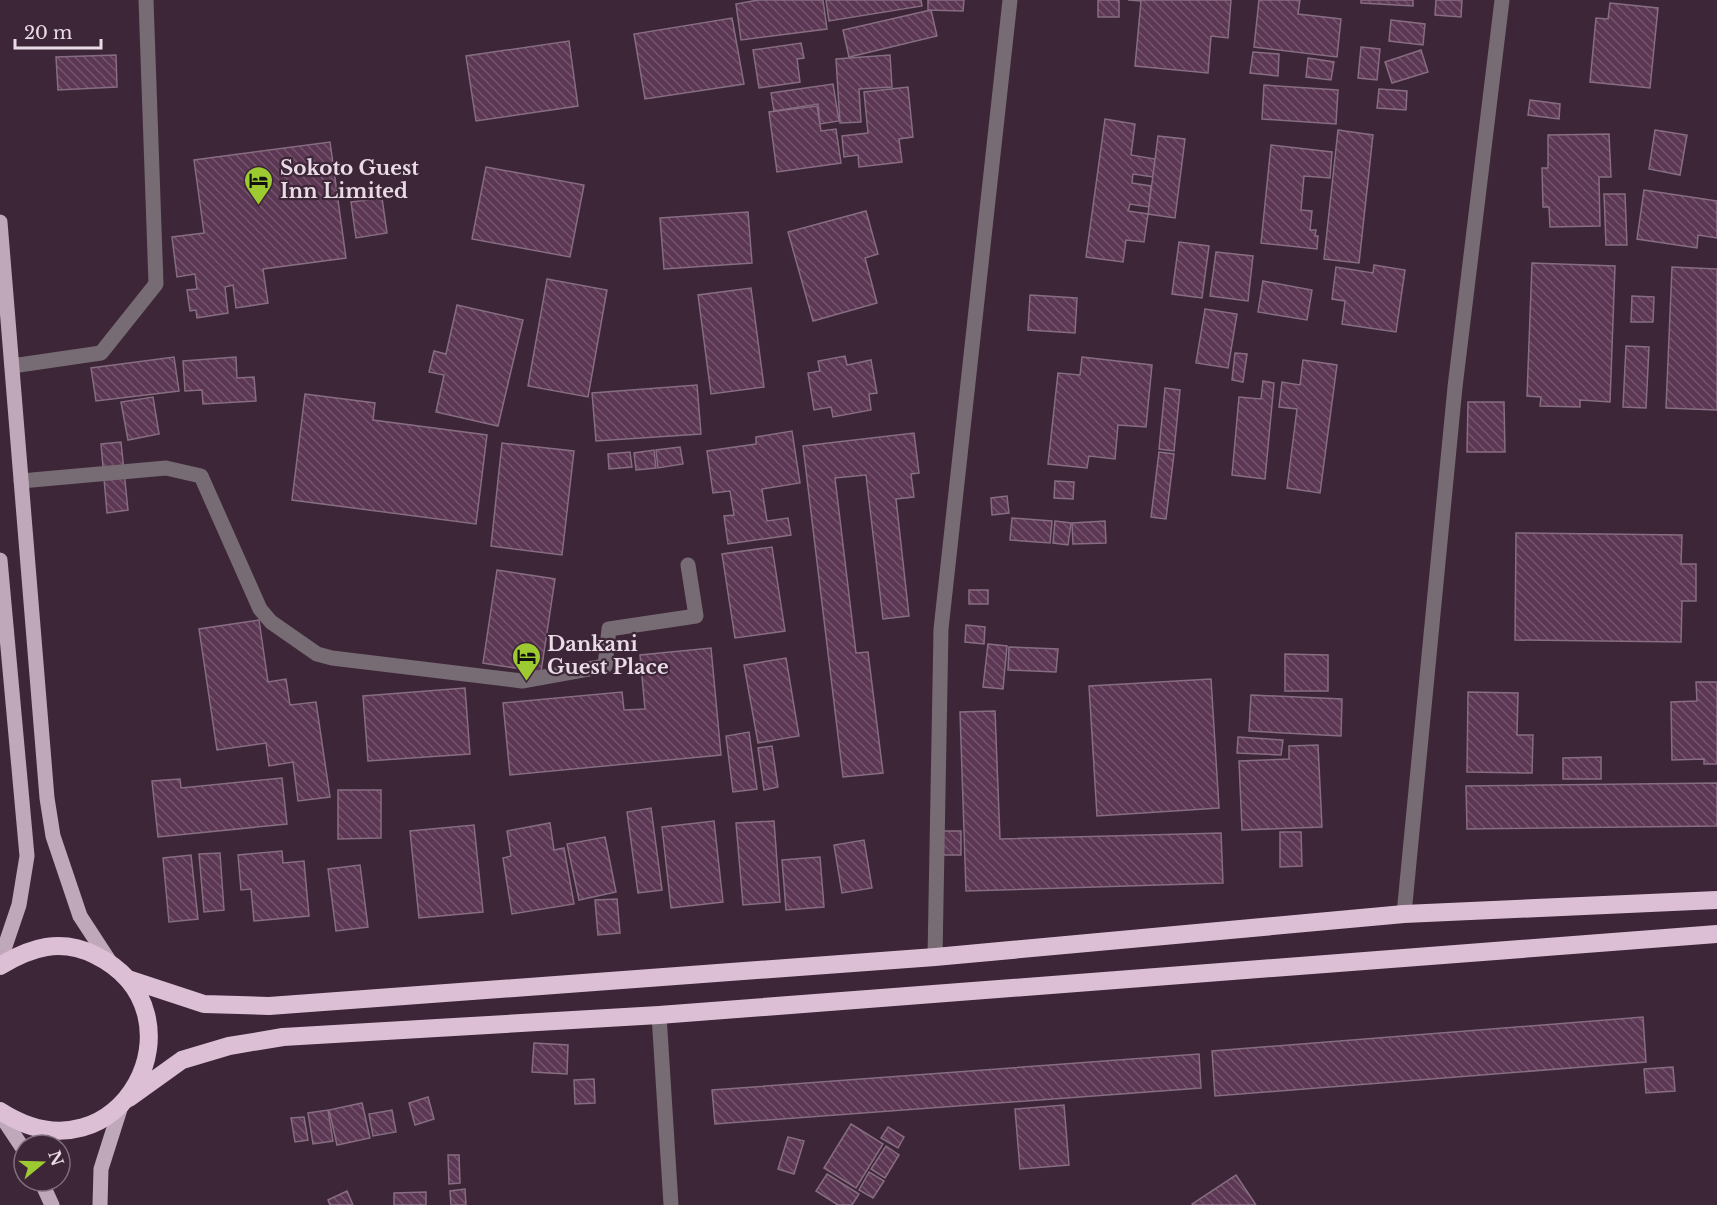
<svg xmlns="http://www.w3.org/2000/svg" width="1717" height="1205" font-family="'Libre Baskerville',serif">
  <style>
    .building { fill: url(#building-back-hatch); stroke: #876d81; stroke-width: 1.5 }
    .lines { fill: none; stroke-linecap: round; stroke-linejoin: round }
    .minor { stroke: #776b74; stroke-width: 15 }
    .major { stroke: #bfa8b9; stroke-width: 15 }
    .highway { stroke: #dcbfd4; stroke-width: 18 }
    .labels { text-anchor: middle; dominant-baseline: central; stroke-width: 4.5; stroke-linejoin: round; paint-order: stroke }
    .poi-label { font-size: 20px; font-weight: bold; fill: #eadce6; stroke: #3c2637; text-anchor: start }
  </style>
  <defs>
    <pattern id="building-back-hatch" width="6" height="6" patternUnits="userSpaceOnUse" patternTransform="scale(1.5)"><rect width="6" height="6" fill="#5c3754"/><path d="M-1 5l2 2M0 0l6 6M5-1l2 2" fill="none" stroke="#74536d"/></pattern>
  </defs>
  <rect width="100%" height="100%" fill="#3c2637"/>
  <g class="building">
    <path d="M758 0H823L827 29 741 40 736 4Z"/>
    <path d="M826 0H921L922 6 829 21Z"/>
    <path d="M928 0H964L963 11 928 10Z"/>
    <rect x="1098" y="0" width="21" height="17"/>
    <path d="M1128 0H1231L1228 38 1211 36 1208 73 1135 66 1141 1Z"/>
    <path d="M1259 0H1300L1298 14 1341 19 1337 57 1254 47Z"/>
    <path d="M1361 0H1413V6L1361 3Z"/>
    <path d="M1436 0H1462L1461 17 1435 15Z"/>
    <path d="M1610 3 1658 8 1650 88 1590 82 1596 18 1608 19Z"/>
    <path d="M931 10 937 36 849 57 843 30Z"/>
    <path d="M732 18 744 84 645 99 634 34Z"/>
    <path d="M1391 20 1425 24 1423 45 1389 41Z"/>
    <path d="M569 41 578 106 476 121 466 56Z"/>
    <path d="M801 43 804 58 797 59 800 82 759 88 753 50Z"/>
    <path d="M1361 47 1380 49 1377 80 1358 78Z"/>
    <path d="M1421 50 1428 72 1392 83 1385 62Z"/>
    <path d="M1253 52 1279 54 1278 76 1250 73Z"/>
    <path d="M116 55 117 87 58 90 56 57Z"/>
    <path d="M890 55 892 87 859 89 861 122 840 123 836 59Z"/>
    <path d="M1308 58 1334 62 1331 80 1306 77Z"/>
    <path d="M833 84 839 121 820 124 818 104 774 111 771 93Z"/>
    <path d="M1264 85 1338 90 1336 124 1262 119Z"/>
    <path d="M908 87 913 137 899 139 902 162 859 167 858 155 844 157 842 136 868 133 864 92Z"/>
    <path d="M1379 89 1407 91 1406 110 1377 108Z"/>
    <path d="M1530 100 1560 104 1559 119 1528 115Z"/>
    <path d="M817 106 821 131 836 129 841 163 777 172 769 112Z"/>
    <path d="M1105 119 1135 124 1131 155 1155 159 1153 177 1133 174 1132 183 1151 186 1149 207 1130 204 1128 211 1148 214 1144 242 1126 240 1123 262 1086 257Z"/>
    <path d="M1338 130 1373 135 1359 263 1324 259Z"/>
    <path d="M1655 130 1687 135 1680 175 1649 169Z"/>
    <path d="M1609 134 1611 177H1599L1600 226 1550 227 1549 207H1543L1542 168H1548V135Z"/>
    <path d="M1158 136 1185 139 1175 218 1148 214Z"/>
    <path d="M330 142 346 258 263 269 268 303 236 308 233 285 225 287 228 313 197 318 196 310 190 311 187 290 197 289 195 274 177 277 172 237 204 233 194 160Z"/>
    <path d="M1271 145 1332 152 1330 178 1304 176 1301 210 1312 211 1310 230H1316L1315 236H1318L1317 249 1261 243Z"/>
    <path d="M486 167 584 185 570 257 472 239Z"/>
    <path d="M1644 190 1717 201V238L1698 235 1697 248 1637 239Z"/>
    <path d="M1604 194H1625L1627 245H1606Z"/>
    <path d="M382 198 387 233 356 238 351 202Z"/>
    <path d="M866 211 878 254 865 258 877 303 813 321 788 232Z"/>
    <path d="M748 212 752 263 664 269 660 218Z"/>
    <path d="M1179 242 1209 246 1202 298 1172 294Z"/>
    <path d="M1216 252 1253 256 1248 301 1210 296Z"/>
    <path d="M1532 263 1615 266 1610 402 1580 400V407L1540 406 1541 397 1527 396Z"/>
    <path d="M1374 265 1405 270 1396 332 1342 324 1345 301 1332 299 1336 267 1373 273Z"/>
    <path d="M1672 267 1717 269V410L1666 408Z"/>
    <path d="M547 279 607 290 588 397 528 386Z"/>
    <path d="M1263 281 1312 290 1307 320 1258 312Z"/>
    <path d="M751 288 764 387 711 394 698 295Z"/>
    <path d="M1030 295 1077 298 1075 333 1028 330Z"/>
    <path d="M1632 296 1654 297 1653 322H1631Z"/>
    <path d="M457 305 523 320 498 426 436 412 444 375 429 372 434 351 446 354Z"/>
    <path d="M1205 309 1237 314 1228 368 1196 363Z"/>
    <path d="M1626 346 1649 347 1646 408 1623 407Z"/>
    <path d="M1235 353 1247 354 1243 382 1232 380Z"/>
    <path d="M845 356 847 365 871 360 877 393 869 394 871 410 833 417 831 407 814 410 808 373 820 371 818 361Z"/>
    <path d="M174 357 179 391 96 401 91 368Z"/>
    <path d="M236 357 237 378 254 377 256 401 203 404 202 390 185 391 183 361Z"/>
    <path d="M1082 357 1152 365 1146 427 1118 425 1115 459 1089 456 1087 468 1048 464 1058 373 1080 375Z"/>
    <path d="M1303 360 1337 365 1320 493 1287 488 1297 409 1279 407 1282 382 1300 385Z"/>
    <path d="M1263 381 1274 383 1265 479 1232 475 1239 397 1261 399Z"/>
    <path d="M697 385 701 434 596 441 592 393Z"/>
    <path d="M1165 388 1180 390 1174 451 1159 449Z"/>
    <path d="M305 394 375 403 373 420 487 435 476 524 292 500Z"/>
    <path d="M153 397 159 434 128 440 121 402Z"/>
    <path d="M1468 402H1504L1505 452H1467Z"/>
    <path d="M792 431 800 483 762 489 767 521 788 518 791 535 728 544 724 516 734 515 730 491 713 493 707 451 756 444V437Z"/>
    <path d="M914 433 919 473 911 474 914 497 896 499 909 616 883 619 866 475 835 478 856 653 868 652 883 773 843 777 803 446Z"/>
    <path d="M121 442 128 510 107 513 101 444Z"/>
    <path d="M502 443 574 451 562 555 491 546Z"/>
    <path d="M680 447 683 464 658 468 656 450Z"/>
    <path d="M654 450 656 468 636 470 634 453Z"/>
    <path d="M630 452 632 467 609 469 608 454Z"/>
    <path d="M1159 452 1174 454 1166 519 1151 517Z"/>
    <path d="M1055 481 1074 482 1073 499 1054 498Z"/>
    <path d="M1007 496 1009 513 992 515 991 498Z"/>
    <path d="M1012 518 1052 521 1050 543 1010 540Z"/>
    <path d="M1055 521 1071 523 1068 545 1053 543Z"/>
    <path d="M1105 521 1106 543 1073 544 1072 523Z"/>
    <path d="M1516 533 1682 535 1681 564H1696V601H1682L1681 642 1515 640Z"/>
    <path d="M772 547 785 631 735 638 722 554Z"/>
    <path d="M497 570 555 579 541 672 483 663Z"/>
    <rect x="969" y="590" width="19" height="14"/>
    <path d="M259 620 268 682 286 679 290 705 316 702 330 797 298 801 293 762 269 766 266 743 217 750 199 629Z"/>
    <path d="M966 625 985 627 984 644 965 642Z"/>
    <path d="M988 644 1007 646 1003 689 983 687Z"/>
    <path d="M1009 647 1058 649 1056 672 1008 670Z"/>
    <path d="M711 648 721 755 510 775 503 703 622 692 624 710 645 709 640 655Z"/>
    <path d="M1285 654 1328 655V691H1285Z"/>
    <path d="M786 658 799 736 758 743 744 665Z"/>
    <path d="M1211 679 1219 808 1097 816 1089 686Z"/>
    <path d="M1696 682H1717V764H1704V759L1672 760 1671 702 1697 701Z"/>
    <path d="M465 688 470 754 368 761 363 696Z"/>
    <path d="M1468 692 1518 693 1517 735H1533L1532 773 1467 772Z"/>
    <path d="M1251 695 1342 699 1341 736 1249 731Z"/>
    <path d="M995 711 1000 839 1221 833 1223 883 966 891 960 712Z"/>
    <path d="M749 732 757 789 733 792 726 736Z"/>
    <path d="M1238 737 1283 740 1281 755 1237 753Z"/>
    <path d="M1318 745 1322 827 1242 830 1239 761 1289 759V746Z"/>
    <path d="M772 746 778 787 764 790 758 748Z"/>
    <path d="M1601 757V779H1563V758Z"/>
    <path d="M282 778 287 824 158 837 152 781 180 779 181 788Z"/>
    <path d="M1717 783V826L1467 829 1466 786Z"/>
    <path d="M338 790H381V838L338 839Z"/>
    <path d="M651 808 662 890 638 893 627 812Z"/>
    <path d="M714 821 723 902 671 908 662 827Z"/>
    <path d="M774 821 780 902 743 905 736 823Z"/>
    <path d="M550 823 554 850 564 848 574 904 512 914 503 858 511 856 507 831Z"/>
    <path d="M474 825 483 912 419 918 410 831Z"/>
    <path d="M943 831H961V855H942Z"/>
    <path d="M1280 832H1301L1302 866 1280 867Z"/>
    <path d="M605 837 616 892 579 900 567 844Z"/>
    <path d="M864 840 872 888 842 893 834 845Z"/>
    <path d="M282 851 283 863 304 861 309 916 254 921 251 889 241 890 238 855Z"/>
    <path d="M220 853 224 910 204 912 199 854Z"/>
    <path d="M191 855 198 919 169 922 163 858Z"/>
    <path d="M820 857 824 907 786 910 782 860Z"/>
    <path d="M360 865 368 927 336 931 328 869Z"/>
    <path d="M617 899 620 933 598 935 595 900Z"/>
    <path d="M1643 1017 1646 1062 1215 1096 1212 1051Z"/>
    <path d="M534 1043 568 1045 567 1074 532 1072Z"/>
    <path d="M1199 1054 1201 1088 715 1124 712 1090Z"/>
    <path d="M1673 1067 1675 1091 1646 1093 1644 1069Z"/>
    <path d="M594 1079 595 1103 575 1104 574 1080Z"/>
    <path d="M428 1097 434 1119 415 1125 409 1103Z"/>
    <path d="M362 1103 370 1138 337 1145 329 1110Z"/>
    <path d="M1064 1105 1069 1165 1020 1169 1015 1109Z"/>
    <path d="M328 1110 333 1141 313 1144 308 1113Z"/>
    <path d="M392 1110 396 1132 373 1136 369 1114Z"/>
    <path d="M304 1117 308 1140 295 1142 291 1118Z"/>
    <path d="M851 1124 883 1144 856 1188 824 1168Z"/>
    <path d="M888 1127 904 1137 898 1148 881 1138Z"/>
    <path d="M788 1137 804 1141 794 1174 778 1169Z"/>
    <path d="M886 1146 899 1155 885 1178 871 1169Z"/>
    <path d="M448 1155H459L460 1183 449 1184Z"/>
    <path d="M869 1172 884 1181 873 1198 859 1190Z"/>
    <path d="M827 1174 859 1194 852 1205H838L816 1191Z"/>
    <path d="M1236 1175 1256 1205H1193L1192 1204Z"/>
    <path d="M465 1189 466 1205H451L450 1191Z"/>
    <path d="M347 1191 353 1205H330L328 1200Z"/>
    <path d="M426 1192V1205H394V1193Z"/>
  </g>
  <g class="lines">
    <g class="minor">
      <path d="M12 366 101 353 156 284 146 0"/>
      <path d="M21 481 166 468 201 476 260 609 271 622 317 654 332 658 522 681 605 666 609 629 696 616 688 565"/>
      <path d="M1404 914 1455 387 1502 0"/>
      <path d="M935 957 941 629 1010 0"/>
      <path d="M659 1015 671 1205"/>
    </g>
    <g class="major">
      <path d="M0 222 47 798 53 836 80 916 110 962"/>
      <path d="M0 560 27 856 19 905 0 961"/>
      <path d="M0 1114 24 1150"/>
      <path d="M41 1181 52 1205"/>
      <path d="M100 1205 101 1169 121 1106"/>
    </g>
    <g class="highway">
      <path d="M0 966C31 947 61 938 95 955 211 1012 121 1189 0 1111"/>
      <path d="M128 979 204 1004 269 1006 935 957 1404 914 1717 900"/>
      <path d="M129 1098 182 1060 229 1046 283 1037 659 1015 1717 934"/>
    </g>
  </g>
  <defs>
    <symbol id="hotel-pin" viewBox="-11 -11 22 30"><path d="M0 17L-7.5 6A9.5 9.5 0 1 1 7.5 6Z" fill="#9dca30" stroke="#3c2637"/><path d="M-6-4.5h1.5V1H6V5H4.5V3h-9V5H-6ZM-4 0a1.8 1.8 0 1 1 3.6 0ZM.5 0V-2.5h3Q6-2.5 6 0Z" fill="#111"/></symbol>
  </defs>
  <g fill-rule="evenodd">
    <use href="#hotel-pin" x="242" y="164" width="33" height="45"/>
    <use href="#hotel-pin" x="510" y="640" width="33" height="45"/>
  </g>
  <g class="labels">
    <g class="poi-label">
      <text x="280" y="168">Sokoto Guest<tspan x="280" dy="23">Inn Limited</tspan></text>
      <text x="547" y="644">Dankani<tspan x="547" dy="23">Guest Place</tspan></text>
    </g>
  </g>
  <g transform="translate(42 1163) rotate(71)"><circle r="28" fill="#3c2637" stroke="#826f7d" stroke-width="1.5"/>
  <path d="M0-4.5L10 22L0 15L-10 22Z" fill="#9dca30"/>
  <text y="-9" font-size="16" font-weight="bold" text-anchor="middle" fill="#eadce6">N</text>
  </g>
  <path d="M15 39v9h86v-9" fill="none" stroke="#eadce6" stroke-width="3"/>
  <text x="24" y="39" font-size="18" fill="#eadce6" stroke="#3c2637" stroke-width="4.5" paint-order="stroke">20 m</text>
</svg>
